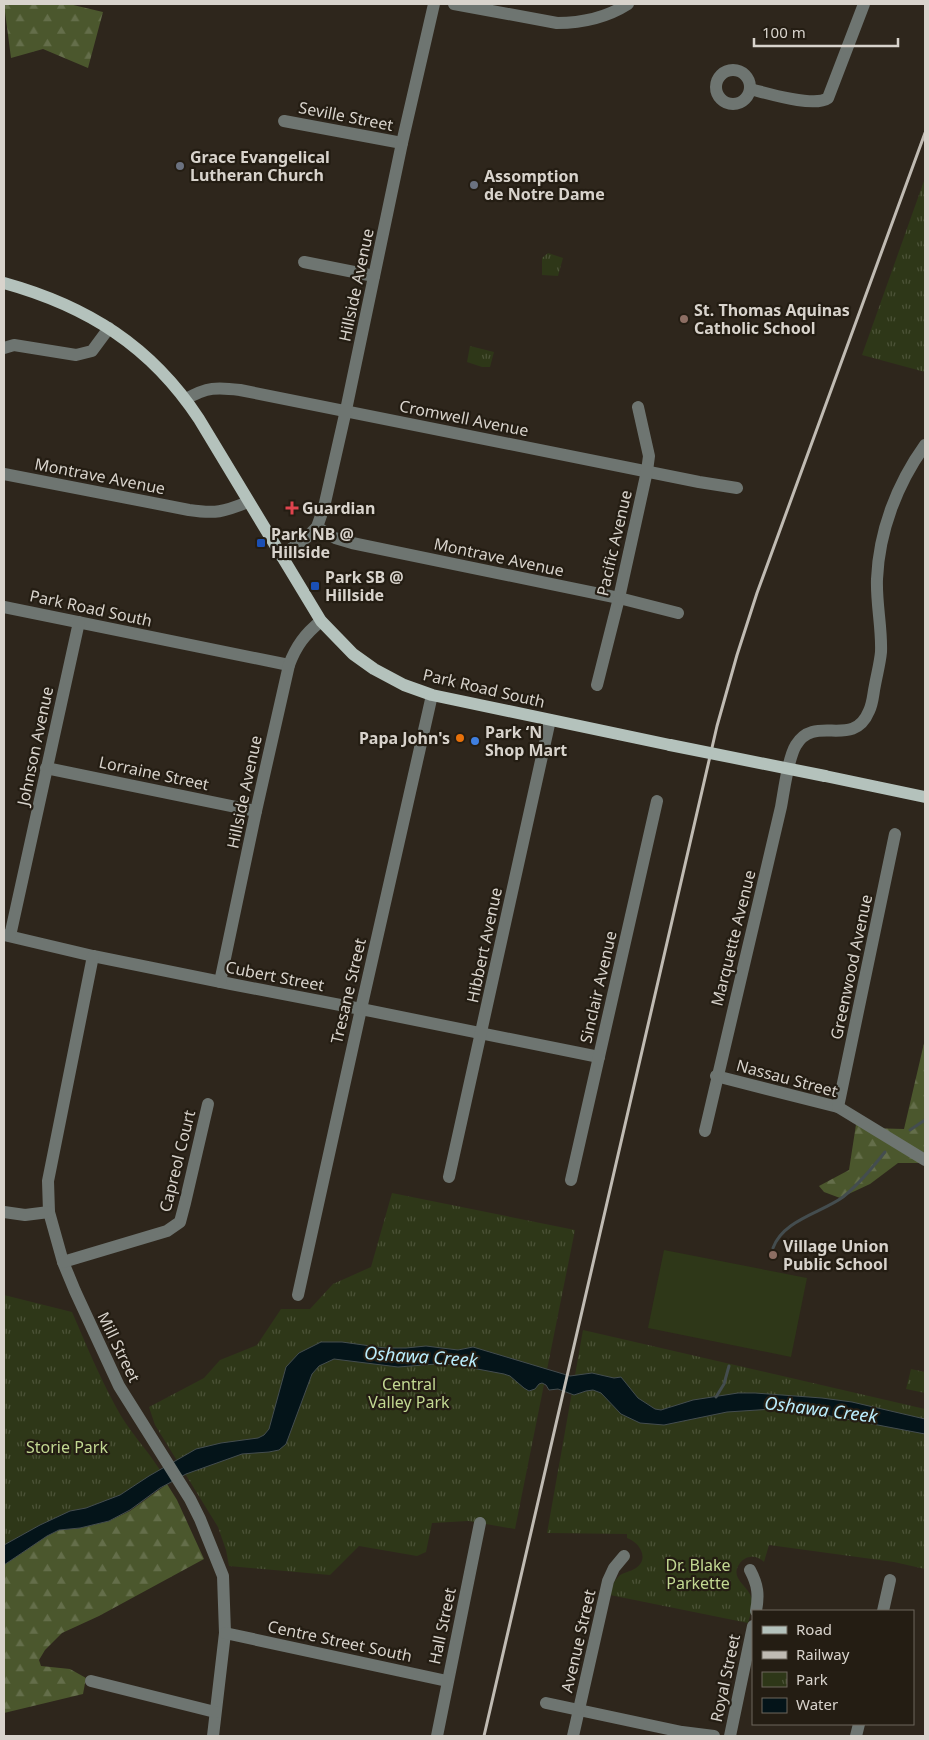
<svg xmlns="http://www.w3.org/2000/svg" width="929" height="1740" font-family="'Noto Sans',sans-serif">
  <style>
    .forest { fill: url(#forest-firs) }
    .park { fill: url(#park-tufts) }
    .garden { fill: #2e3718 }
    .water { fill: #041419; stroke: #444d4f }
    .lines { fill: none; stroke-linecap: round; stroke-linejoin: round }
    .stream { stroke: #444d4f; stroke-width: 3 }
    .minor { stroke: #6e7571; stroke-width: 12 }
    .major { stroke: #b4c2bc; stroke-width: 12 }
    .rail { stroke: #c0bbb3; stroke-width: 3 }
    .major-bridge { stroke: #b4c2bc; stroke-width: 12 }
    .worship-dot { fill: #6b7280; stroke: #241d13; stroke-width: 2 }
    .education-dot { fill: #8d6e63; stroke: #241d13; stroke-width: 2 }
    .health-dot { fill: #e0444e; stroke: #241d13; stroke-width: 2 }
    .transit-dot { fill: #1a4fb4; stroke: #241d13; stroke-width: 2 }
    .food-dot { fill: #e8710a; stroke: #241d13; stroke-width: 2 }
    .shop-dot { fill: #3f7fe0; stroke: #241d13; stroke-width: 2 }
    .labels { text-anchor: middle; dominant-baseline: central; stroke-width: 4.5; stroke-linejoin: round; paint-order: stroke }
    .street-label { font-size: 16px; fill: #d8d3cc; stroke: #241d13 }
    .poi-label { font-size: 16px; font-weight: bold; fill: #d8d3cc; stroke: #241d13; text-anchor: start }
    .park-label { font-size: 16px; fill: #c2d892; stroke: #241d13 }
    .water-label { font-size: 18px; font-style: italic; fill: #b9ecfc; stroke: #241d13 }
  </style>
  <defs>
    <pattern id="forest-firs" width="22" height="20" patternUnits="userSpaceOnUse" patternTransform="scale(1.25)"><rect width="22" height="20" fill="#4b572d"/><path d="M5 1l3.5 6h-7zM16 11l3.5 6h-7z" fill="#646e4a"/></pattern>
    <pattern id="park-tufts" width="24" height="20" patternUnits="userSpaceOnUse" patternTransform="scale(1.25)"><rect width="24" height="20" fill="#2e3718"/><path d="M3 7l-1-3M5 7V3M7 7l1-3M15 17l-1-3M17 17v-4M19 17l1-3" fill="none" stroke="#4c5338"/></pattern>
  </defs>
  <rect width="100%" height="100%" fill="#2e261c"/>
  <g class="forest">
    <path d="M4 4H69L103 12 88 68 43 49 11 58Z"/>
    <path d="M925 1039V1163H898L870 1184 840 1198 824 1192 819 1186 849 1170 857 1118 869 1128 904 1129Z"/>
    <path d="M167 1484 177 1500 204 1559 99 1616 62 1633 45 1650 39 1660 41 1666 70 1669 86 1678 83 1694 4 1713V1565L47 1536 59 1530 80 1528 109 1521 130 1511Z"/>
  </g>
  <g class="park">
    <path d="M925 178V372L862 355Z"/>
    <path d="M548 253 563 258 558 276 542 275V258Z"/>
    <path d="M470 346 494 352 490 367H482L467 362Z"/>
    <path d="M392 1193 575 1230 515 1529 468 1521 432 1523 426 1552 417 1556 359 1546 330 1575 229 1566 226 1550 218 1527 155 1425 149 1407 204 1378 220 1360 257 1345 281 1309H310L333 1284 371 1267Z"/>
    <path d="M4 1295 72 1312C86 1344 99 1376 116 1407 128 1430 146 1448 160 1470L120 1495 86 1508 70 1511 40 1525 4 1545Z"/>
    <path d="M583 1330 925 1409V1569L894 1562 769 1545 764 1562C760 1558 755 1556 750 1557 747 1557 742 1560 740 1563 728 1579 750 1586 752 1600 753 1608 750 1616 748 1623L610 1595C612 1588 613 1582 618 1577 623 1572 630 1572 636 1568 650 1558 639 1542 627 1538V1534L547 1533Z"/>
    <path d="M911 1369 925 1372V1393L906 1389Z"/>
  </g>
  <path class="garden" d="M664 1250 807 1278 791 1357 648 1328Z"/>
  <path class="water" d="M321 1342H342L385 1348H406L426 1346 458 1350 473 1347 570 1376 592 1373 614 1378 621 1377 638 1398 655 1409 661 1410 693 1400 738 1393H755L822 1398 852 1402 925 1419V1434L804 1411 773 1409 727 1412 664 1425 640 1423 621 1414 601 1393 593 1390 586 1391 574 1395 558 1389 549 1390 546 1385 542 1383 539 1384 535 1389 529 1391 524 1388 510 1376 504 1374 456 1365 437 1364 398 1367 334 1359 319 1366 312 1374 286 1444 279 1450 269 1452 242 1454 186 1474 160 1488 130 1510 109 1521 80 1528 59 1530 47 1536 4 1565V1545L40 1525 70 1511 86 1508 120 1495 149 1476 196 1449 221 1443 258 1438 264 1435 269 1429 286 1367 299 1353Z"/>
  <g class="lines">
    <g class="stream">
      <path d="M910 1130 925 1120"/>
      <path d="M773 1248C783 1220 821 1213 843 1197 859 1184 872 1168 885 1152"/>
      <path d="M716 1397 724 1384 729 1366"/>
    </g>
    <g class="minor">
      <path d="M454 4 557 23C583 23 606 18 628 4"/>
      <circle cx="733" cy="87" r="17"/>
      <path d="M750 89C767 93 814 108 828 98L864 4"/>
      <path d="M284 121 402 143"/>
      <path d="M304 262 374 276"/>
      <path d="M4 348 14 345 76 355 92 351 109 328"/>
      <path d="M186 399C207 387 217 387 240 390L699 482 737 488"/>
      <path d="M4 474 189 510C216 514 223 512 248 502"/>
      <path d="M317 527 335 538 352 543 619 598 678 613"/>
      <path d="M281 556 306 538 317 527 324 507 346 410 402 143 434 4"/>
      <path d="M4 607 289 665"/>
      <path d="M597 685 619 598 647 471 649 456 638 407"/>
      <path d="M46 768 256 811"/>
      <path d="M4 935 93 956 231 984 361 1009 599 1057"/>
      <path d="M10 936 79 622"/>
      <path d="M93 956 48 1181 49 1212 63 1262 75 1291 119 1386 190 1499 200 1519 223 1576 225 1633 213 1736"/>
      <path d="M220 982 256 811 289 665C296 646 305 634 321 621"/>
      <path d="M716 1076 838 1107 925 1160"/>
      <path d="M838 1107 895 834"/>
      <path d="M705 1131 781 807C784 791 788 758 796 745 815 713 853 750 869 711 873 703 873 694 875 685 877 674 880 663 881 652 882 628 876 603 877 579 879 531 897 484 925 445"/>
      <path d="M449 1177 550 720"/>
      <path d="M571 1180 657 801"/>
      <path d="M4 1212 25 1215 49 1212"/>
      <path d="M63 1262 167 1231 180 1222 185 1203 208 1104"/>
      <path d="M298 1295 361 1009 432 695"/>
      <path d="M750 1570C758 1585 759 1595 756 1611"/>
      <path d="M883 1611 890 1580"/>
      <path d="M225 1633 447 1681"/>
      <path d="M91 1681 215 1712"/>
      <path d="M546 1703 682 1732 714 1736"/>
      <path d="M437 1736 480 1523"/>
      <path d="M573 1736 608 1581 614 1568 624 1556"/>
      <path d="M730 1736 753 1626"/>
      <path d="M856 1736 859 1724"/>
    </g>
    <g class="major">
      <path d="M4 283C87 306 151 346 199 419L321 621 353 654 374 669 404 685 432 695 670 745"/>
      <path d="M825 776 925 797"/>
    </g>
    <path class="rail" d="M484 1736 717 726 737 655 757 593 925 133"/>
    <path class="major-bridge" d="M670 745 825 776"/>
  </g>
  <g class="worship-dot">
    <circle cx="180" cy="166" r="5"/>
    <circle cx="474" cy="185" r="5"/>
  </g>
  <g class="education-dot">
    <circle cx="684" cy="319" r="5"/>
    <circle cx="773" cy="1255" r="5"/>
  </g>
  <path class="health-dot" d="M289.5 500.5h5v5h5v5h-5v5h-5v-5h-5v-5h5z"/>
  <g class="transit-dot">
    <rect x="256" y="538" width="10" height="10" rx="2.5"/>
    <rect x="310" y="581" width="10" height="10" rx="2.5"/>
  </g>
  <circle class="food-dot" cx="460" cy="738" r="5"/>
  <circle class="shop-dot" cx="475" cy="741" r="5"/>
  <g class="labels">
    <g class="street-label">
      <text transform="translate(346 116) rotate(11)">Seville Street</text>
      <text transform="translate(356 285) rotate(-78)">Hillside Avenue</text>
      <text transform="translate(464 418) rotate(11)">Cromwell Avenue</text>
      <text transform="translate(100 476) rotate(11)">Montrave Avenue</text>
      <text transform="translate(614 543) rotate(-77)">Pacific Avenue</text>
      <text transform="translate(499 557) rotate(12)">Montrave Avenue</text>
      <text transform="translate(91 608) rotate(12)">Park Road South</text>
      <text transform="translate(484 688) rotate(13)">Park Road South</text>
      <text transform="translate(35 746) rotate(-78)">Johnson Avenue</text>
      <text transform="translate(154 773) rotate(12)">Lorraine Street</text>
      <text transform="translate(244 792) rotate(-78)">Hillside Avenue</text>
      <text transform="translate(733 938) rotate(-76)">Marquette Avenue</text>
      <text transform="translate(484 945) rotate(-78)">Hibbert Avenue</text>
      <text transform="translate(851 967) rotate(-78)">Greenwood Avenue</text>
      <text transform="translate(275 976) rotate(11)">Cubert Street</text>
      <text transform="translate(598 987) rotate(-77)">Sinclair Avenue</text>
      <text transform="translate(348 991) rotate(-77)">Tresane Street</text>
      <text transform="translate(787 1078) rotate(15)">Nassau Street</text>
      <text transform="translate(177 1161) rotate(-76)">Capreol Court</text>
      <text transform="translate(119 1347) rotate(64)">Mill Street</text>
      <text transform="translate(442 1626) rotate(-78)">Hall Street</text>
      <text transform="translate(340 1641) rotate(12)">Centre Street South</text>
      <text transform="translate(578 1641) rotate(-77)">Avenue Street</text>
      <text transform="translate(725 1678) rotate(-78)">Royal Street</text>
    </g>
    <g class="poi-label">
      <text x="190" y="157">Grace Evangelical<tspan x="190" dy="18">Lutheran Church</tspan></text>
      <text x="484" y="176">Assomption<tspan x="484" dy="18">de Notre Dame</tspan></text>
      <text x="694" y="310">St. Thomas Aquinas<tspan x="694" dy="18">Catholic School</tspan></text>
      <text x="302" y="508">Guardian</text>
      <text x="271" y="534">Park NB @<tspan x="271" dy="18">Hillside</tspan></text>
      <text x="325" y="577">Park SB @<tspan x="325" dy="18">Hillside</tspan></text>
      <text x="485" y="732">Park ‘N<tspan x="485" dy="18">Shop Mart</tspan></text>
      <text x="450" y="738" text-anchor="end">Papa John's</text>
      <text x="783" y="1246">Village Union<tspan x="783" dy="18">Public School</tspan></text>
    </g>
    <g class="park-label">
      <text x="409" y="1384">Central<tspan x="409" dy="18">Valley Park</tspan></text>
      <text x="67" y="1447">Storie Park</text>
      <text x="698" y="1565">Dr. Blake<tspan x="698" dy="18">Parkette</tspan></text>
    </g>
    <g class="water-label">
      <text transform="translate(421 1356) rotate(4)">Oshawa Creek</text>
      <text transform="translate(821 1409) rotate(7)">Oshawa Creek</text>
    </g>
  </g>
  <rect width="929" height="1740" fill="none" stroke="#d8d3cc" stroke-width="10"/>
  <rect x="752" y="1610" width="162" height="115" fill="#241d13" stroke="#6c665d"/>
  <rect x="762" y="1626" width="25" height="8" fill="#b4c2bc" stroke="#6c665d"/>
  <text x="796" y="1635" font-size="15" fill="#d8d3cc">Road</text>
  <rect x="762" y="1651" width="25" height="8" fill="#c0bbb3" stroke="#6c665d"/>
  <text x="796" y="1660" font-size="15" fill="#d8d3cc">Railway</text>
  <rect x="762" y="1672" width="25" height="15" fill="url(#park-tufts)" stroke="#6c665d"/>
  <text x="796" y="1685" font-size="15" fill="#d8d3cc">Park</text>
  <rect x="762" y="1698" width="25" height="15" fill="#041419" stroke="#6c665d"/>
  <text x="796" y="1710" font-size="15" fill="#d8d3cc">Water</text>
  <path d="M754 38v8h144v-8" fill="none" stroke="#d8d3cc" stroke-width="2.5"/>
  <text x="762" y="38" font-size="15" fill="#d8d3cc" stroke="#241d13" stroke-width="4" paint-order="stroke">100 m</text>
</svg>
